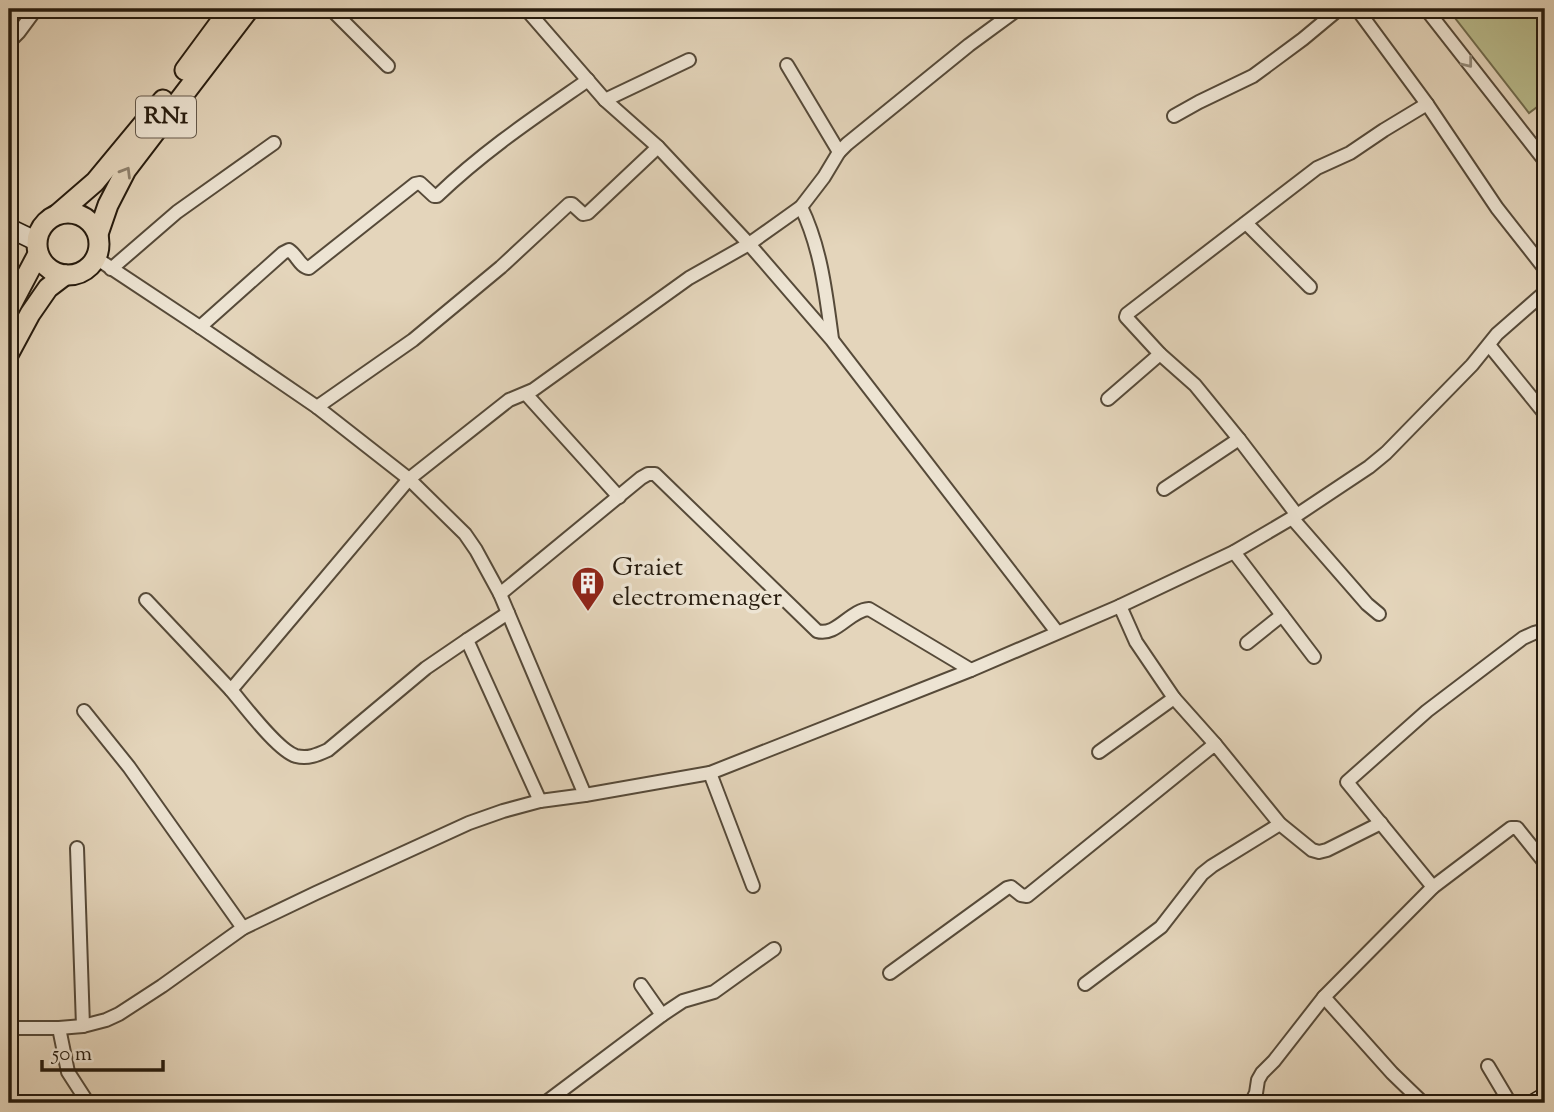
<svg xmlns="http://www.w3.org/2000/svg" width="1554" height="1112" font-family="'Sorts Mill Goudy',serif">
  <style>
    .park { fill: #b9bc8d; stroke: #706c4e; stroke-width: 2 }
    .lines { fill: none; stroke-linecap: round; stroke-linejoin: round }
    .street-casing { stroke: #564a39; stroke-width: 16 }
    .secondary-casing { stroke: #261b0e; stroke-width: 21 }
    .primary-casing { stroke: #261b0e; stroke-width: 23 }
    .street { stroke: #ede4d3; stroke-width: 12 }
    .secondary { stroke: #ede4d3; stroke-width: 18 }
    .primary { stroke: #e4d5bb; stroke-width: 19 }
    .oneway { stroke: #938a7a }
    .oneway2 { stroke: #8e816d }
    .labels { text-anchor: middle; dominant-baseline: central; stroke-width: 7; stroke-linejoin: round; paint-order: stroke }
    .shield { fill: #ede4d3; stroke: #625749; stroke-width: 2 }
    .shield-label { font-size: 24px; font-weight: bold; fill: #261b0e }
    .poi-label { font-size: 26px; fill: #261b0e; stroke: #ede4d3; text-anchor: start }
  </style>
  <rect width="100%" height="100%" fill="#e4d5bb"/>
  <filter id="stains"><feTurbulence type="fractalNoise" baseFrequency=".00286" numOctaves="4"/><feColorMatrix values="0 0 0 0 .2 0 0 0 0 .09 0 0 0 0 .02 0 0 0 .5 -.17"/></filter>
  <radialGradient id="worn" r=".72"><stop offset=".6" stop-color="#630" stop-opacity="0"/><stop offset="1" stop-color="#630" stop-opacity=".3"/></radialGradient>
  <path class="park" d="M1448 9H1545V101L1529 113Z"/>
  <g class="lines">
    <defs>
      <g id="street">
        <path d="M331 9 388 66"/>
        <path d="M526 9 605 100 658 147 749 244 832 340 1057 632"/>
        <path d="M1357 9 1427 104 1497 208 1545 269"/>
        <path d="M1426 9 1545 161"/>
        <path d="M9 42 19 32 36 9"/>
        <path d="M787 65 839 152"/>
        <path d="M605 100 689 60"/>
        <path d="M1174 116 1199 102 1253 76 1303 39 1339 9"/>
        <path d="M801 207C821 248 826 294 832 339"/>
        <path d="M1246 223 1310 287"/>
        <path d="M111 269 177 212 274 143"/>
        <path d="M200 327 283 253 289 250C297 255 300 267 309 268L415 184 420 183 434 196H437C485 150 535 117 588 80"/>
        <path d="M1489 345 1545 414"/>
        <path d="M1160 354 1126 317 1127 314 1317 168 1350 153 1384 130 1427 104"/>
        <path d="M526 394 619 497"/>
        <path d="M1108 399 1160 354 1195 385 1239 439 1297 515"/>
        <path d="M317 407 413 340 501 267 569 204H572L583 214 588 213 658 147"/>
        <path d="M1164 489 1239 439"/>
        <path d="M1292 518 1367 604 1379 614"/>
        <path d="M1234 552 1314 657"/>
        <path d="M500 594 641 478 648 474H655L817 631C836 637 850 610 869 609L971 670"/>
        <path d="M146 600 231 690 409 479 509 400 533 390 689 278 749 244 801 207 824 177 839 152 847 144 969 45 1018 9"/>
        <path d="M1120 606 1136 642 1174 698 1215 744"/>
        <path d="M508 613 467 640 540 801"/>
        <path d="M1247 643 1282 615"/>
        <path d="M231 690C244 705 278 751 296 756 308 759 317 755 328 750L426 668 467 640"/>
        <path d="M84 711 129 767 243 928"/>
        <path d="M1099 752 1174 698"/>
        <path d="M710 773 753 886"/>
        <path d="M585 795 710 773 971 670 1120 606 1234 552 1297 515 1369 467 1386 453 1472 365 1497 334 1545 292"/>
        <path d="M77 848 83 1026"/>
        <path d="M1433 887 1347 782 1427 711 1523 638 1534 633 1545 630"/>
        <path d="M890 973 1007 888 1011 887 1021 895 1027 896 1215 744 1280 824 1312 850 1319 852 1327 850 1381 823"/>
        <path d="M1085 984 1161 927 1202 874 1212 866 1280 824"/>
        <path d="M641 985 662 1015"/>
        <path d="M9 1028H59L83 1026 106 1020 119 1014 162 986 243 928 316 893 469 823 503 811 540 801 585 795 500 594 476 550 465 534 409 479 317 407 200 327 96 258"/>
        <path d="M59 1028 68 1072 88 1103"/>
        <path d="M1488 1066 1510 1103"/>
        <path d="M545 1103 662 1015 683 1001 714 992 774 949"/>
        <path d="M1251 1103 1256 1093 1258 1080 1262 1073 1274 1061 1324 997"/>
        <path d="M1423 1103 1392 1073 1324 997 1433 887 1511 828H1517L1545 863"/>
      </g>
      <g id="secondary">
        <path d="M9 228 36 241"/>
        <path d="M1535 1103 1545 1097"/>
      </g>
      <g id="primary">
        <path d="M185 70 230 9"/>
        <circle cx="68" cy="244" r="31"/>
        <path d="M58 214 95 182 163 100"/>
        <path d="M98 234 108 205 126 170 249 9"/>
        <path d="M9 309 38 254"/>
        <path d="M9 353 30 314 48 288 65 275"/>
      </g>
    </defs>
    <use href="#street" class="street-casing"/>
    <use href="#secondary" class="secondary-casing"/>
    <use href="#primary" class="primary-casing"/>
    <use href="#street" class="street"/>
    <use href="#secondary" class="secondary"/>
    <use href="#primary" class="primary"/>
  </g>
  <defs><path id="oneway-chevron" d="M-2-3.5L2.5 0L-2 3.5" fill="none" stroke-width="1.6" stroke-linecap="round" stroke-linejoin="round" transform="scale(1.75)"/></defs>
  <use class="oneway" href="#oneway-chevron" transform="translate(1468 63) rotate(52)"/>
  <use class="oneway2" href="#oneway-chevron" transform="translate(126 172) rotate(-59)"/>
  <defs>
    <symbol id="building-pin" viewBox="-11 -11 22 30"><path d="M0 17L-7.5 6A9.5 9.5 0 1 1 7.5 6Z" fill="#8f2418" stroke="#ede4d3"/><path d="M-4-6H4V6H1V3H-1V6H-4ZM-2.5-4.3h1.7v1.8h-1.7ZM.8-4.3h1.7v1.8H.8ZM-2.5-1h1.7V.8h-1.7ZM.8-1h1.7V.8H.8Z" fill="#fff"/></symbol>
  </defs>
  <g fill-rule="evenodd">
    <use href="#building-pin" x="569" y="564" width="38" height="52"/>
  </g>
  <g class="labels">
    <rect class="shield" x="136" y="96.5" width="60" height="41" rx="5"/>
    <g class="shield-label">
      <text x="166" y="117">RN1</text>
    </g>
    <g class="poi-label">
      <text x="612" y="568">Graiet<tspan x="612" dy="30">electromenager</tspan></text>
    </g>
  </g>
  <rect width="1554" height="1112" fill="none" stroke="#e4d5bb" stroke-width="35"/>
  <rect x="10" y="10" width="1533" height="1091" fill="none" stroke="#261b0e" stroke-width="3.5"/>
  <rect x="18" y="18" width="1519" height="1077" fill="none" stroke="#261b0e" stroke-width="2"/>
  <path d="M42 1060v10h121v-10" fill="none" stroke="#261b0e" stroke-width="3.5"/>
  <text x="52" y="1060" font-size="21" fill="#261b0e" stroke="#ede4d3" stroke-width="5" paint-order="stroke">50 m</text>
  <rect width="100%" height="100%" filter="url(#stains)"/>
  <rect width="100%" height="100%" fill="url(#worn)"/>
</svg>
